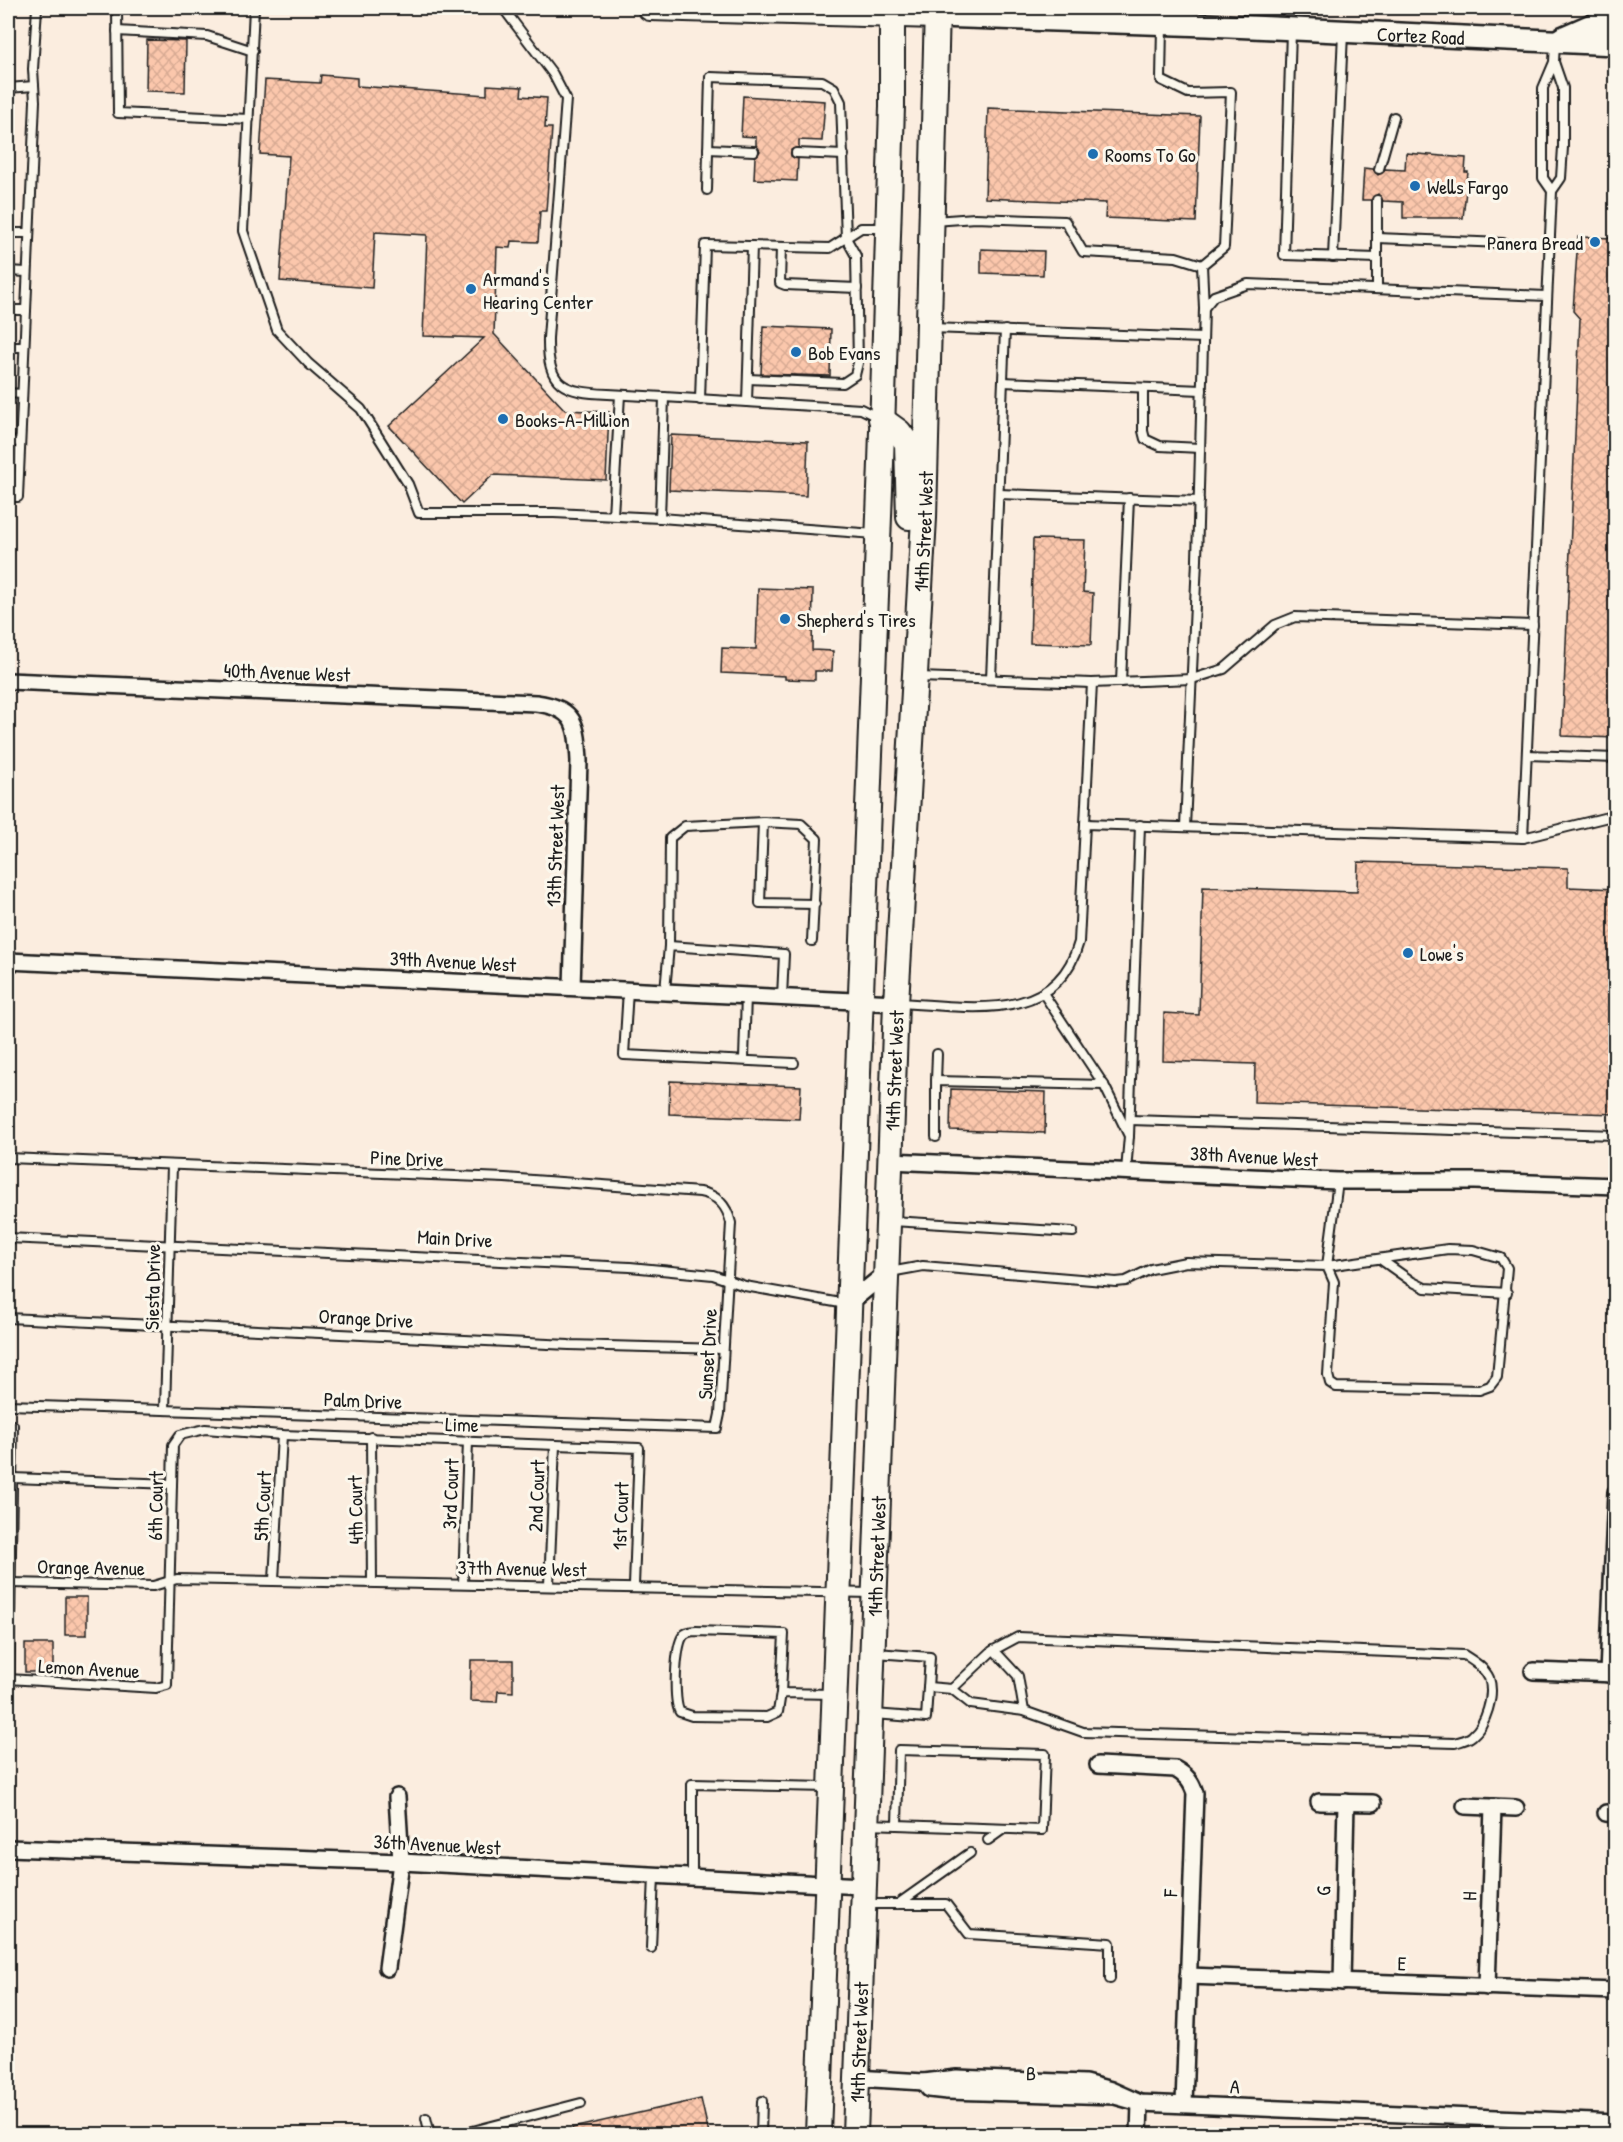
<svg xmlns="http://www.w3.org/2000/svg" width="1623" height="2142" font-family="'Patrick Hand',sans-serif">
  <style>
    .building { fill: url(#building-cross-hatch); stroke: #1c1c1c; stroke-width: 1.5 }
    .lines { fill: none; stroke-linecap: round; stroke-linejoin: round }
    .lane-casing { stroke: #1c1c1c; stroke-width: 12 }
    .street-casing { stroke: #1c1c1c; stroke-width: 20 }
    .secondary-casing { stroke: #1c1c1c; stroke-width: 26 }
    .primary-casing { stroke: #1c1c1c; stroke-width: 28 }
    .lane { stroke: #fbf7ec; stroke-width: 8 }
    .street { stroke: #fbf7ec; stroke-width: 15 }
    .secondary { stroke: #fbf7ec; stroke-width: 21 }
    .primary { stroke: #fbf7ec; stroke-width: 24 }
    .poi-dot { fill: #1f6fb2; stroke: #fbf7ec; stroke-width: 2 }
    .labels { text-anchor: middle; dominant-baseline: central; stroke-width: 6; stroke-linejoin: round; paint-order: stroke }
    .street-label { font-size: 20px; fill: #1c1c1c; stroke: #fbf7ec }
    .poi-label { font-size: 20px; fill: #1c1c1c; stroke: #fbf7ec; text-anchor: start }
  </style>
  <defs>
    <pattern id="building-cross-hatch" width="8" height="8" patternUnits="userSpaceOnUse" patternTransform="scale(1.5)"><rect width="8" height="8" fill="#fbc7ac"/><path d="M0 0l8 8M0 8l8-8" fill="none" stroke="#d7aa93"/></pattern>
  </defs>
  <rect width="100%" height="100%" fill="#fbeddf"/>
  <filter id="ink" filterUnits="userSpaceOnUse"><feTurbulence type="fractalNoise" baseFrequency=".0167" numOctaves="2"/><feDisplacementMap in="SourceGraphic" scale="12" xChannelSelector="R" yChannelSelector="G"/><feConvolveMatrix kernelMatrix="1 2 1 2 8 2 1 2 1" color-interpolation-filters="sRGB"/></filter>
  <g filter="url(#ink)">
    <g class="building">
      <path d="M147 40 186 41 185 92 146 91Z"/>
      <path d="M321 75 357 78V86L487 95V85L522 87 521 96 547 98 545 128H552L546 211H540L538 242 511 241 510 248 497 247 494 334 565 410 609 412 606 480 493 475 462 504 389 426 484 338 423 336 427 235 375 232 372 288 280 281 289 156 260 154 265 80 320 83Z"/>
      <path d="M743 96 825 101 822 141 799 140V147L791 150V156L798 159 797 181 754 179 755 157 760 151 756 145V137L741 136Z"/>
      <path d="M988 108 1200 116 1196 222 1105 218 1106 203 985 198Z"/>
      <path d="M1406 153 1466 158 1465 172H1468L1463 218H1403V202L1383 201 1378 194 1371 200H1362L1364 168 1373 169 1378 175 1385 169 1405 170Z"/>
      <path d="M1578 237 1616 238V738L1562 736 1580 319 1573 311Z"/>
      <path d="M981 249 1044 251 1043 275 981 273Z"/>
      <path d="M763 326 831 329 830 376 761 374Z"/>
      <path d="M671 435 808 441 806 496 669 490Z"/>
      <path d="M1033 539 1085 540 1083 592 1093 593 1091 645 1030 643Z"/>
      <path d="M758 588 813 590 812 650 833 651 832 671H815V680L785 679V676L721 673 722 648 756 649Z"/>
      <path d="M1358 862 1568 868V887L1616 889V1114L1254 1103 1255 1064 1163 1061 1164 1013 1199 1015 1203 887 1357 892Z"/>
      <path d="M670 1081 801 1086 799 1119 669 1114Z"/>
      <path d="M951 1089 1046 1092 1045 1133 950 1130Z"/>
      <rect x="65" y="1597" width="22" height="38"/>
      <rect x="25" y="1644" width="28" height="28"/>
      <path d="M471 1660H513V1692L498 1691 497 1702 470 1701Z"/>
      <path d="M701 2099 709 2134H573L572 2128Z"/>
    </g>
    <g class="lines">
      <defs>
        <g id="lane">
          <path d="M117 8 118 113 249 119"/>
          <path d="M254 8 243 231 277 330 308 363 361 409 408 484 419 513H554L660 518"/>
          <path d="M503 8 553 74 566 99 548 338C547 387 564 392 608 394 626 395 645 396 664 397"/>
          <path d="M1162 25 1161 80 1188 93 1231 92 1224 247 1202 265 1204 308"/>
          <path d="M117 31 207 36 253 51"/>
          <path d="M1291 31 1284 255 1377 258"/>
          <path d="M1554 62 1563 88V147L1561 178 1552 191 1543 178V88L1554 62 1555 43"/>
          <path d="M8 88 34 86"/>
          <path d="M708 149 754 151"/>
          <path d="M796 153 844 155"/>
          <path d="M1379 169 1394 117"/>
          <path d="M707 190 710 77 822 81 834 88 841 102 846 238 856 256 858 363 855 375 843 383 748 379"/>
          <path d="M934 221 975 218 1065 221 1083 252 1176 257 1202 265"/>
          <path d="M8 233H29"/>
          <path d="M1377 238 1503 243"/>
          <path d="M781 247 780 283 785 285 857 288"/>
          <path d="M1333 257 1343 33"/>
          <path d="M8 271 27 272"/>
          <path d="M1377 288V200"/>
          <path d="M8 310H26"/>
          <path d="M932 328 1203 338"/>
          <path d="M8 347H24"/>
          <path d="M1003 382 1202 390"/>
          <path d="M1143 388V431L1145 439 1160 446 1200 448"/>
          <path d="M8 393 22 394"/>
          <path d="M700 400 705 245 830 248 861 228H884"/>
          <path d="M747 402 752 246"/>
          <path d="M8 441 20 442"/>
          <path d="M999 494 1199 501"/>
          <path d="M8 497H18L35 101 33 69 37 8"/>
          <path d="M613 515 620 395"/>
          <path d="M875 534 660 518 664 397 861 409 877 417"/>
          <path d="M919 677 1092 683 1192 679 1224 669 1275 625 1295 617 1533 625"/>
          <path d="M991 679 1005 330"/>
          <path d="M1121 682 1129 498"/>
          <path d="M1527 755 1616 758"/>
          <path d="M763 822 760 903 815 904"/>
          <path d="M1085 824 1092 683"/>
          <path d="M1185 827 1197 560 1204 308 1214 296 1248 284 1546 296"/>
          <path d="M1523 838 1616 815"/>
          <path d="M669 946 670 838 685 826 763 822 801 824 817 839 812 941"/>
          <path d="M628 990 624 1055 794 1063"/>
          <path d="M665 991 669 946 784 954 782 997"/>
          <path d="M1043 993 1104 1085 1129 1136 1126 1171"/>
          <path d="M900 1003C966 1006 1056 1026 1079 942L1085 824 1523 838 1552 191"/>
          <path d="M744 1059 746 995"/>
          <path d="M936 1081 937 1054"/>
          <path d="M1130 1120 1616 1135"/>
          <path d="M1129 1136 1140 825"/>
          <path d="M936 1137V1081L1104 1085"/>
          <path d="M8 1158 505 1178 700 1192C718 1195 727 1206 731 1223L720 1414 717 1428 8 1405"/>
          <path d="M892 1221 1073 1232"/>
          <path d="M8 1238 630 1267 713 1275 745 1286 846 1304"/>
          <path d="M1380 1259 1411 1281 1425 1288 1507 1293"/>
          <path d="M890 1272 923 1266 1116 1282 1126 1281 1151 1269 1186 1262 1327 1266 1448 1249 1473 1250 1501 1258 1507 1268 1497 1377 1490 1386 1479 1390 1336 1387 1330 1383 1328 1375 1334 1282 1327 1266 1338 1181"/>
          <path d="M8 1318 569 1345 723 1349"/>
          <path d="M165 1410 172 1165"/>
          <path d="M8 1425H13L9 1679"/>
          <path d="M371 1437 372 1582"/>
          <path d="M13 1478 172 1484"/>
          <path d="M274 1580 282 1435"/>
          <path d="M11 1583 153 1586 177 1579 872 1593"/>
          <path d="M463 1584 468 1441"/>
          <path d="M549 1585 555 1445"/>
          <path d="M994 1650 1018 1676 1024 1711"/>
          <path d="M8 1679 156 1688 167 1685 173 1445 180 1435 205 1429 282 1435 639 1448 634 1586"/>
          <path d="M928 1687 952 1689 971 1704 1024 1711 1083 1732 1455 1743C1460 1741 1468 1740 1472 1736 1486 1725 1495 1695 1489 1678 1484 1667 1473 1661 1464 1655L1018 1637 992 1651 952 1689"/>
          <path d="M781 1693 778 1712 767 1717 692 1716 680 1712C673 1703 675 1646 683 1636 686 1632 691 1631 696 1631L784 1634 781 1693 832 1694"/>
          <path d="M874 1714 926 1718 930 1657 876 1653"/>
          <path d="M868 1824 1042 1830 1045 1754 899 1750 897 1825"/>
          <path d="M988 1840 1002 1830"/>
          <path d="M692 1878V1784L829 1787"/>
          <path d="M867 1904H946L969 1934 1110 1943V1979"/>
          <path d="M898 1904 970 1853"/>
          <path d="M651 1948 654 1876"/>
          <path d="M426 2118 430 2134"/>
          <path d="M461 2134 581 2103"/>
          <path d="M761 2134 762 2101"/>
        </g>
        <g id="street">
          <path d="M8 681 536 703C576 708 577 725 579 761L572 987"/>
          <path d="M8 961 896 1003"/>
          <path d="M890 1161 1338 1181H1475L1616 1186"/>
          <path d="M847 1305 886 1273"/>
          <path d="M1533 1671 1616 1674"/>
          <path d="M1608 1674 1616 1492"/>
          <path d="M1098 1765 1175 1769C1186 1775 1191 1781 1195 1793L1184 2104"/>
          <path d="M1319 1802 1373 1803"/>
          <path d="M1465 1806 1516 1808"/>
          <path d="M1606 1813 1616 1814"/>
          <path d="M8 1848 401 1862 863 1886"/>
          <path d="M387 1968 401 1862 397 1797"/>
          <path d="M1188 1976 1616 1991"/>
          <path d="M1342 1982 1346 1802"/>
          <path d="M1487 1987 1493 1807"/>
          <path d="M856 2078 924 2082 957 2078 1085 2083 1111 2090 1140 2103 1616 2123"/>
          <path d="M924 2082 929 2089 947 2091 1115 2096 1140 2103 1139 2134"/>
        </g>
        <g id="secondary">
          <path id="s1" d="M937 16 1207 25 1616 44"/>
          <path d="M1562 38 1592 25 1616 22"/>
        </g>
        <g id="primary">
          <path d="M650 8 937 16"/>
          <path d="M881 419 899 432 907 443 909 517"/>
          <path d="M818 2134 881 463 892 106V8"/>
          <path id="s2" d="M855 2134 896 1003 924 518 937 8"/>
        </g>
      </defs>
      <use href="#lane" class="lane-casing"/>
      <use href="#street" class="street-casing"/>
      <use href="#secondary" class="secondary-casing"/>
      <use href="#primary" class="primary-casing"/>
      <use href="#lane" class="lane"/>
      <use href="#street" class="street"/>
      <use href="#secondary" class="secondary"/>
      <use href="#primary" class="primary"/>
    </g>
  </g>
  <g class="poi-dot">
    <circle cx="1093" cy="154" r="6"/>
    <circle cx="1415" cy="186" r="6"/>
    <circle cx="1595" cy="242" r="6"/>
    <circle cx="471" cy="289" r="6"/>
    <circle cx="796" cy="352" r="6"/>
    <circle cx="503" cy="419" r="6"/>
    <circle cx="785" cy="619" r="6"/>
    <circle cx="1408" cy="953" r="6"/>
  </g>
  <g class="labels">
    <g class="street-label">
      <text stroke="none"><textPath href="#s1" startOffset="484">Cortez Road</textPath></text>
      <text stroke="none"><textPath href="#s2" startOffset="1604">14th Street West</textPath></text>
      <text transform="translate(287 672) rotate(2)">40th Avenue West</text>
      <text transform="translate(555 846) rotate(-88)">13th Street West</text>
      <text transform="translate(453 961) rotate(3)">39th Avenue West</text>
      <text stroke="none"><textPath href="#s2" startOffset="1064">14th Street West</textPath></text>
      <text transform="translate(1254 1156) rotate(3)">38th Avenue West</text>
      <text transform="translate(407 1158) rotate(2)">Pine Drive</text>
      <text transform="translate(455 1238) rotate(3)">Main Drive</text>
      <text transform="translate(152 1287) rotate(-89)">Siesta Drive</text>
      <text transform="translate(366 1318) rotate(3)">Orange Drive</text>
      <text transform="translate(707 1354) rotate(-87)">Sunset Drive</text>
      <text transform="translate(363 1400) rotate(2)">Palm Drive</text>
      <text transform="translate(462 1424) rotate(2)">Lime</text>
      <text transform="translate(450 1494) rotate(-88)">3rd Court</text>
      <text transform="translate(536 1496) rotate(-88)">2nd Court</text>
      <text transform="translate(155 1506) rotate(-89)">6th Court</text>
      <text transform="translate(262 1506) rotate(-87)">5th Court</text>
      <text transform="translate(355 1510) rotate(-91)">4th Court</text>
      <text transform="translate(620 1516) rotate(-88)">1st Court</text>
      <text stroke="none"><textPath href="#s2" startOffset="578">14th Street West</textPath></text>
      <text transform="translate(91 1567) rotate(1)">Orange Avenue</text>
      <text transform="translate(522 1568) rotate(1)">37th Avenue West</text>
      <text transform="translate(89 1668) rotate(3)">Lemon Avenue</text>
      <text transform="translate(437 1844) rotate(3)">36th Avenue West</text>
      <text transform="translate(1323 1891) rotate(-88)">G</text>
      <text transform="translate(1170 1893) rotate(-88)">F</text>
      <text transform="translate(1469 1896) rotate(-88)">H</text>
      <text transform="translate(1402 1963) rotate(2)">E</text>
      <text stroke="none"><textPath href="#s2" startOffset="92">14th Street West</textPath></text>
      <text transform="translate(1031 2073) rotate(2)">B</text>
      <text transform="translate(1235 2086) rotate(2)">A</text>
    </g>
    <g class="poi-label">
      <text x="1105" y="154">Rooms To Go</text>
      <text x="1427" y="186">Wells Fargo</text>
      <text x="1583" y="242" text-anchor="end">Panera Bread</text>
      <text x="483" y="278">Armand's<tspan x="483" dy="23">Hearing Center</tspan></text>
      <text x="808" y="352">Bob Evans</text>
      <text x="515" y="419">Books-A-Million</text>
      <text x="797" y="619">Shepherd's Tires</text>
      <text x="1420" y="953">Lowe's</text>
    </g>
  </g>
  <rect width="1623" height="2142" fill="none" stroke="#fbf7ec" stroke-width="30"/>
  <rect x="15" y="15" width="1593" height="2112" fill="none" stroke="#1c1c1c" stroke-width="2" filter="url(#ink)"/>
</svg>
